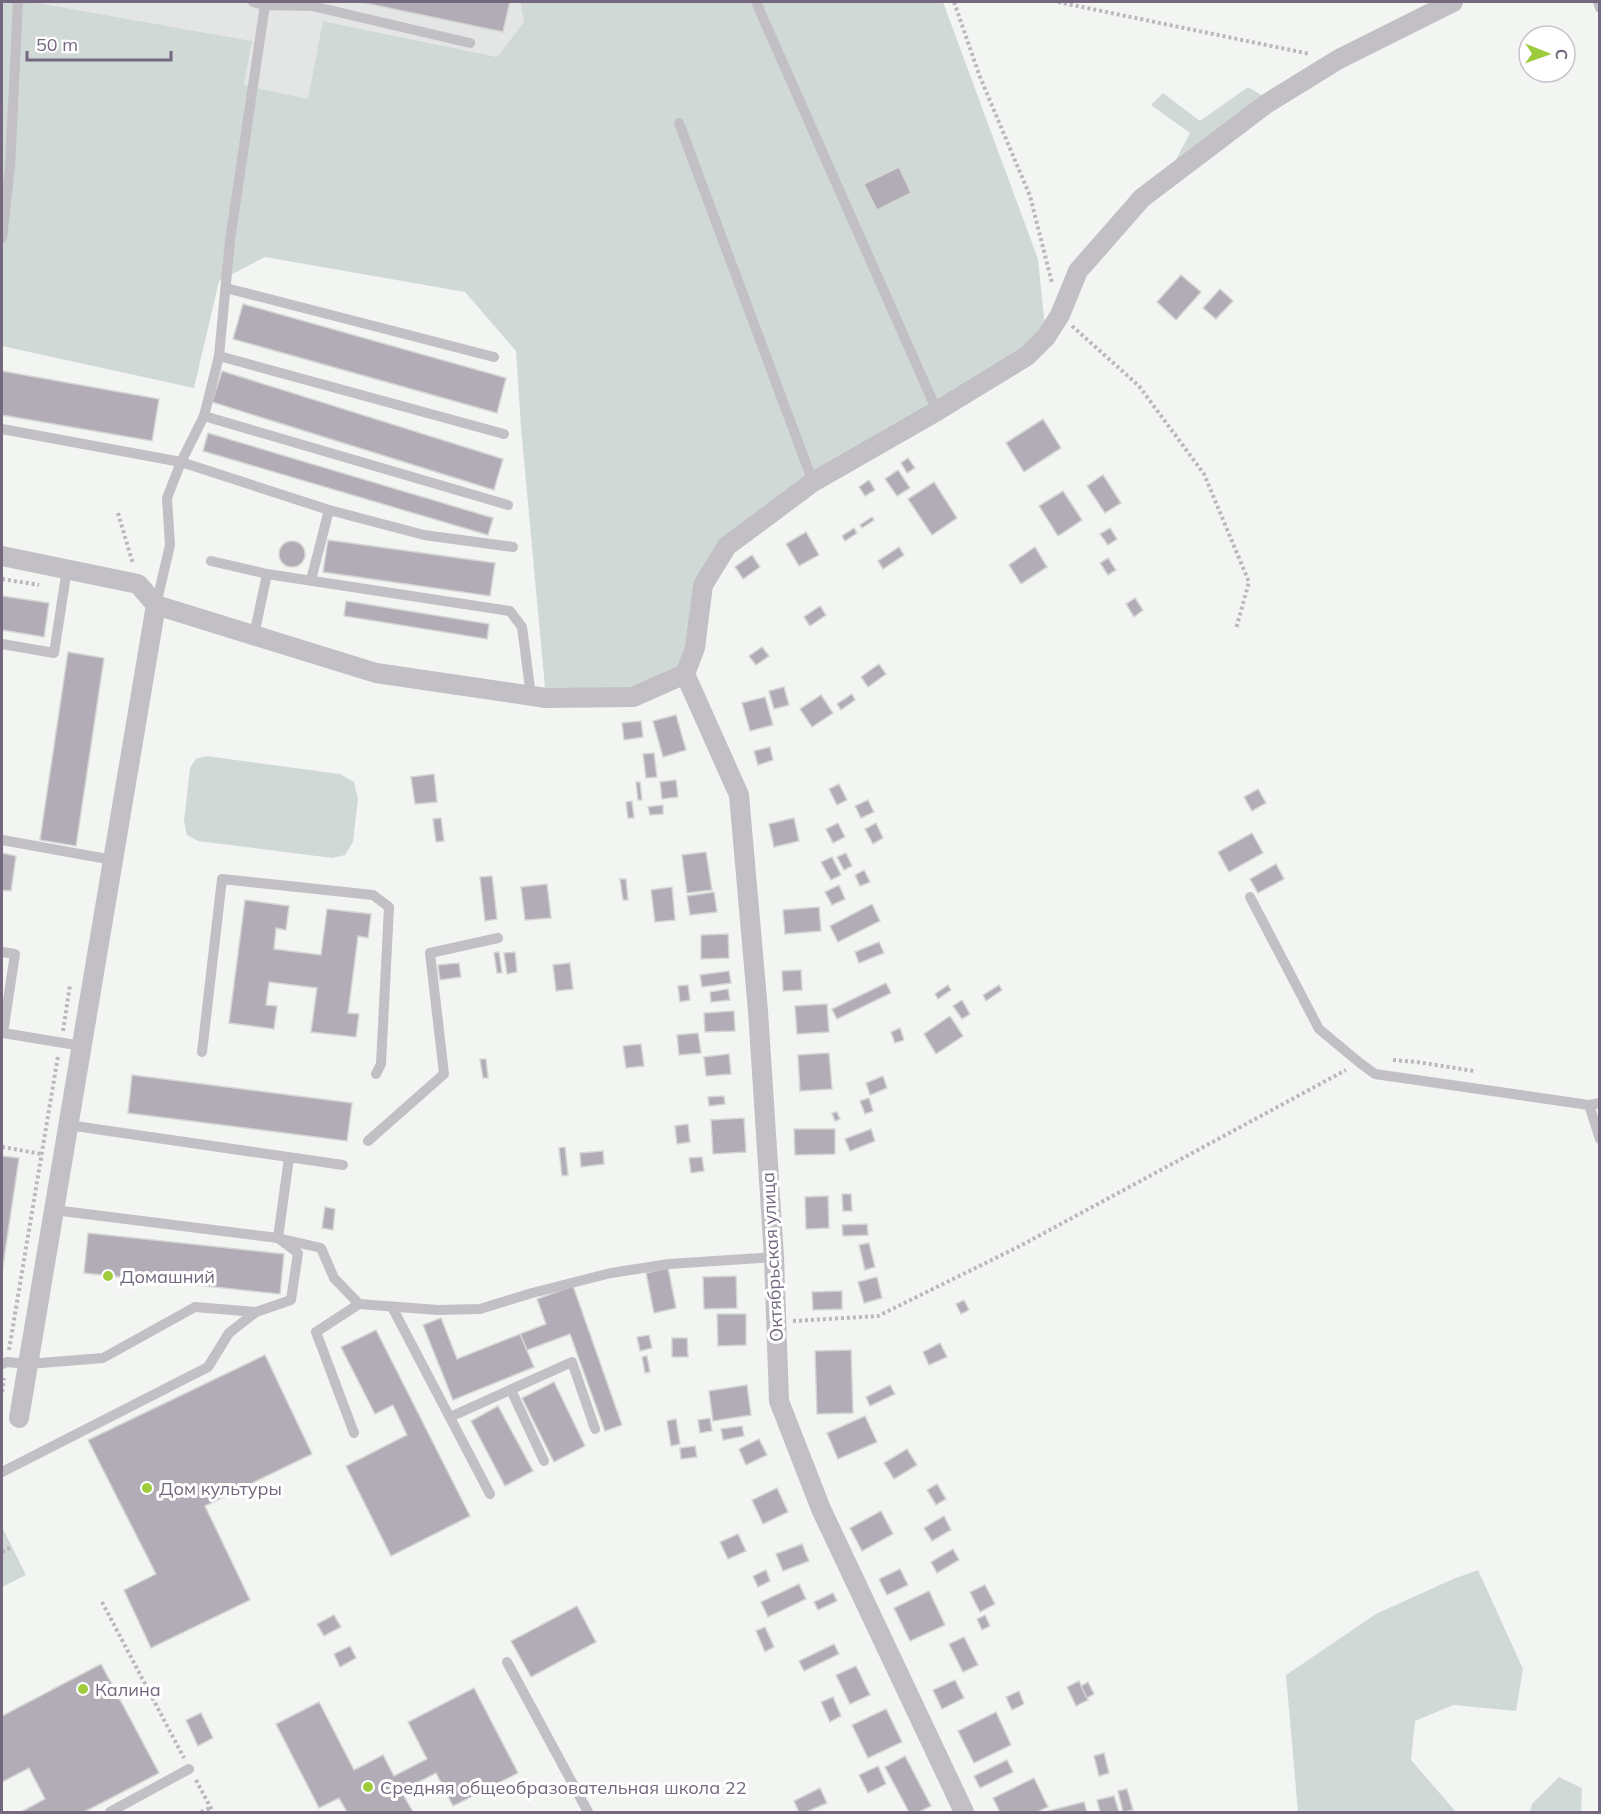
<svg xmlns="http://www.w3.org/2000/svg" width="1601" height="1814" font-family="Mulish,sans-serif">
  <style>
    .built { fill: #e4e5e5 }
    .green { fill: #d1d9d7 }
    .building { fill: #b1acb6; stroke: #d4d6d4; stroke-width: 1.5 }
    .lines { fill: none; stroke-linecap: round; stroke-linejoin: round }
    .path { stroke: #bbb8bc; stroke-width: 4; stroke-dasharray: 3 3; stroke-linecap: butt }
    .service { stroke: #c2bfc5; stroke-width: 10 }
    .minor { stroke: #c2bfc5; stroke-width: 20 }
    .poi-dot { fill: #9dcb3b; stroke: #fff; stroke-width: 2 }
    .labels { text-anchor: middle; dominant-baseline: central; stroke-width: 6; stroke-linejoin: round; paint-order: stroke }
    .street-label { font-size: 18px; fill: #74687f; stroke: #fff }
    .poi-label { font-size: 18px; fill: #74687f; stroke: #fff; text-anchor: start }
  </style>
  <rect width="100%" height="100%" fill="#f2f5f2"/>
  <path class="built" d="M33 2H520L524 22 497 57 324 21 309 100 244 85 252 41Z"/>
  <g class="green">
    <path d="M2 2H33L252 41 244 85 308 99 323 21 497 57 524 22 520 2H943L1038 259 1046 337 727 546 703 585 685 674 633 697 546 698 521 428 516 351 465 292 265 257 219 281 194 388 2 346Z"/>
    <path d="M1248 87 1261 95 1173 165 1190 133 1151 105 1163 93 1200 121Z"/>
    <path d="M206 756 340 774 354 782 358 799 353 842 345 855 332 858 198 841 187 835 184 821 190 768 196 759Z"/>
    <path d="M2 1527 26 1575 2 1587Z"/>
    <path d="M1478 1570 1523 1669 1516 1711 1453 1705 1415 1721 1411 1760 1456 1812H1298L1286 1675 1376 1614 1453 1579Z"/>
    <path d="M1559 1777 1582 1788 1581 1812H1530L1532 1804Z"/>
  </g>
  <g class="building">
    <path d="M360 2H510L503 32Z"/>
    <path d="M899 167 911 193 877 210 864 184Z"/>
    <path d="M1181 275 1201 292 1176 320 1157 302Z"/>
    <path d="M1220 289 1233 301 1216 319 1203 308Z"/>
    <path d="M243 304 506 378 497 413 233 339Z"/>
    <path d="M2 371 159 399 152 441 2 415Z"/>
    <path d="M222 371 503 459 494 490 212 402Z"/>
    <path d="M1043 419 1061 448 1024 472 1006 443Z"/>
    <path d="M208 433 493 518 488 535 203 451Z"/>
    <path d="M908 458 915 468 907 473 901 463Z"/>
    <path d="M898 470 910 488 897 496 885 479Z"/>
    <path d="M1103 475 1121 503 1105 513 1087 486Z"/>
    <path d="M869 480 875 490 865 496 859 487Z"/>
    <path d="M934 482 957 518 932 535 908 499Z"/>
    <path d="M1063 491 1082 520 1058 536 1039 506Z"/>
    <path d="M872 517 874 520 862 528 860 525Z"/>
    <path d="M854 528 857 533 845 541 842 536Z"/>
    <path d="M1110 528 1117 539 1108 545 1100 534Z"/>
    <path d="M806 532 819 555 799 566 786 544Z"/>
    <path d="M328 540 495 563 490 596 323 572Z"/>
    <circle cx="292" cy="554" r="13"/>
    <path d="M899 547 904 555 883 569 878 561Z"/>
    <path d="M1035 547 1047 567 1021 584 1009 565Z"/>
    <path d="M752 555 760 567 743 579 735 567Z"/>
    <path d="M1108 558 1116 570 1108 575 1100 563Z"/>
    <path d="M2 596 49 603 44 637 2 630Z"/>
    <path d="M1135 598 1143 610 1134 617 1126 604Z"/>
    <path d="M346 601 489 624 487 639 344 616Z"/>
    <path d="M820 606 826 615 810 626 804 617Z"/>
    <path d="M762 647 769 656 756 665 749 656Z"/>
    <path d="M68 652 104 658 76 846 40 840Z"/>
    <path d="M879 664 886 674 868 687 861 677Z"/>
    <path d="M784 687 789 705 774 709 769 691Z"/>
    <path d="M852 694 855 700 841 710 837 704Z"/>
    <path d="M821 695 833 713 812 727 800 709Z"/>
    <path d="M765 697 773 725 750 731 742 703Z"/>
    <path d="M676 715 686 750 663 757 653 721Z"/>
    <path d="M641 721 643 737 624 740 622 723Z"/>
    <path d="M770 747 773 760 758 765 754 751Z"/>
    <path d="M654 753 657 777 646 778 643 754Z"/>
    <path d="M434 774 437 802 415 804 411 777Z"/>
    <path d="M676 780 678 797 662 799 660 782Z"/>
    <path d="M636 782H640L642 800H638Z"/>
    <path d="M839 784 847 800 837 805 829 789Z"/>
    <path d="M1258 789 1266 803 1252 811 1244 797Z"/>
    <path d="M868 800 874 812 861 818 855 806Z"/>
    <path d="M632 801 634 818H628L626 802Z"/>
    <path d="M663 805V814L650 815 648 807Z"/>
    <path d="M441 818 444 841 436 842 433 819Z"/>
    <path d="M794 818 799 841 774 847 769 824Z"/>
    <path d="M838 823 845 837 833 843 826 829Z"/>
    <path d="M876 823 883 838 873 844 865 829Z"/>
    <path d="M1252 833 1263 853 1229 872 1218 852Z"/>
    <path d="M706 852 712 890 687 893 682 855Z"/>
    <path d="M2 853 16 856 11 891 2 890Z"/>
    <path d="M846 853 852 866 844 870 837 857Z"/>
    <path d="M832 857 841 875 831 880 821 862Z"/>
    <path d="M1276 864 1284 879 1258 893 1250 879Z"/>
    <path d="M864 870 870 882 860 886 855 875Z"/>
    <path d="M492 876 497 919 485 921 480 877Z"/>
    <path d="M620 879H626L628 900H623Z"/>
    <path d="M547 884 551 918 525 920 521 887Z"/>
    <path d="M839 885 845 899 832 905 825 892Z"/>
    <path d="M672 887 675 920 655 922 651 890Z"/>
    <path d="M714 892 717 912 690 915 687 896Z"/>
    <path d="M245 900 289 906 286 930 276 928 274 949 321 955 327 909 371 914 368 938 358 936 348 1013 359 1014 356 1037 311 1032 317 988 269 982 266 1005 277 1006 274 1029 229 1023Z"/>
    <path d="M872 904 880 921 838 942 830 926Z"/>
    <path d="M819 907 821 931 785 934 783 910Z"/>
    <path d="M728 934 729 958 701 959V935Z"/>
    <path d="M879 942 884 953 859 963 855 952Z"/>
    <path d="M499 952 502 973H497L494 953Z"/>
    <path d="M515 952 517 972 507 974 504 953Z"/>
    <path d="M459 963 461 977 440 980 438 965Z"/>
    <path d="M570 963 573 989 556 991 553 965Z"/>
    <path d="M801 970 802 990 783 991 782 971Z"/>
    <path d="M729 971 731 983 702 987 700 975Z"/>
    <path d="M886 983 891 993 837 1019 832 1009Z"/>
    <path d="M688 985 690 1000 680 1002 678 986Z"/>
    <path d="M948 985 951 990 938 999 935 994Z"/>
    <path d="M999 985 1002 990 986 1001 983 995Z"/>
    <path d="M728 989 730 1000 711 1002 710 992Z"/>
    <path d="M962 1000 970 1014 962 1019 953 1006Z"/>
    <path d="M827 1004 829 1032 797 1034 795 1006Z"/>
    <path d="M734 1011 735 1031 705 1032 704 1013Z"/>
    <path d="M950 1016 963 1036 936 1054 924 1034Z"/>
    <path d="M900 1028 904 1040 895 1043 891 1032Z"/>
    <path d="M698 1033 701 1053 679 1055 677 1035Z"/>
    <path d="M641 1044 644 1066 626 1068 623 1046Z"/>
    <path d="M829 1053 832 1089 800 1091 798 1055Z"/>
    <path d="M729 1054 731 1074 706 1076 704 1057Z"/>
    <path d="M480 1059H486L488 1078H483Z"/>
    <path d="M132 1075 352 1103 347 1141 128 1113Z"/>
    <path d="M883 1076 887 1088 870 1095 866 1083Z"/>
    <path d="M724 1096 725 1104 709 1106 708 1097Z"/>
    <path d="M869 1098 873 1111 865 1114 860 1101Z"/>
    <path d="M837 1112 840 1119 835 1121 832 1113Z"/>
    <path d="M744 1118 746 1152 713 1154 711 1120Z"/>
    <path d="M688 1124 690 1142 677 1144 675 1126Z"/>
    <path d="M794 1129H835V1154L795 1155Z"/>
    <path d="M871 1129 875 1141 850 1151 845 1139Z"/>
    <path d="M565 1147 568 1175 562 1176 559 1148Z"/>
    <path d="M603 1151 604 1164 581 1167 580 1153Z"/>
    <path d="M2 1156 19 1158 2 1272Z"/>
    <path d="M702 1157 704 1171 691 1173 689 1158Z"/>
    <path d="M842 1194H851L852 1211H843Z"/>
    <path d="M828 1196 829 1228 806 1229 805 1197Z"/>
    <path d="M325 1207 335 1209 333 1230 322 1228Z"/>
    <path d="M867 1224 868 1235 843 1236 842 1225Z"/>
    <path d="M88 1233 284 1254 280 1294 84 1273Z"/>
    <path d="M869 1243 875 1267 865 1270 859 1245Z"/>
    <path d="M668 1268 676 1308 654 1313 646 1273Z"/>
    <path d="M736 1276 737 1308 704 1309 703 1277Z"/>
    <path d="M877 1277 882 1298 864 1303 858 1282Z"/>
    <path d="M573 1286 622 1425 605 1431 570 1334 527 1350 520 1334 546 1324 537 1299Z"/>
    <path d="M842 1291V1309L813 1310 812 1292Z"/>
    <path d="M964 1300 969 1310 961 1314 956 1304Z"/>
    <path d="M717 1314H746V1345L718 1346Z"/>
    <path d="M441 1318 457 1359 520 1334 534 1367 453 1400 423 1325Z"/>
    <path d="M376 1330 470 1516 391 1556 346 1466 407 1435 393 1405 375 1414 341 1347Z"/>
    <path d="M649 1335 652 1348 640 1351 637 1337Z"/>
    <path d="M672 1338H687L688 1357H672Z"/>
    <path d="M940 1343 947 1357 929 1365 923 1352Z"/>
    <path d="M851 1350 853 1413 817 1414 815 1351Z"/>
    <path d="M265 1355 312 1454 205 1506 250 1600 151 1648 124 1590 156 1574 88 1440Z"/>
    <path d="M647 1356 650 1372 645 1373 642 1357Z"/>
    <path d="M554 1382 585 1446 554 1462 522 1398Z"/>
    <path d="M747 1385 751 1415 713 1421 709 1391Z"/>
    <path d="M890 1385 895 1394 870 1406 866 1397Z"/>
    <path d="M498 1406 533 1471 505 1486 471 1421Z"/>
    <path d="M865 1416 877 1442 838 1459 827 1433Z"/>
    <path d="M710 1418 712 1431 700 1433 698 1420Z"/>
    <path d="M676 1419 680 1444 671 1446 667 1421Z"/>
    <path d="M742 1426 744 1436 723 1440 721 1429Z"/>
    <path d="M759 1439 767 1455 746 1465 739 1449Z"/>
    <path d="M695 1446 697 1457 681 1459 680 1448Z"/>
    <path d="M907 1449 917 1465 894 1479 884 1463Z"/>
    <path d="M937 1484 946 1499 936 1505 927 1490Z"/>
    <path d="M777 1488 788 1512 763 1524 752 1500Z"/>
    <path d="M881 1511 893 1534 862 1551 850 1528Z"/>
    <path d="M944 1516 951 1530 932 1541 924 1528Z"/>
    <path d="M738 1534 746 1551 728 1559 720 1542Z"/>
    <path d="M802 1544 809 1561 783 1571 776 1554Z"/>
    <path d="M953 1549 959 1560 937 1573 931 1562Z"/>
    <path d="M900 1569 908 1585 887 1595 879 1579Z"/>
    <path d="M766 1570 770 1581 758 1587 753 1576Z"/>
    <path d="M799 1584 806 1599 768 1617 761 1602Z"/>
    <path d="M985 1585 995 1604 980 1612 970 1592Z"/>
    <path d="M929 1591 945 1625 910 1641 894 1608Z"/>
    <path d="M833 1593 837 1601 818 1610 814 1602Z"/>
    <path d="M577 1606 596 1642 531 1677 511 1641Z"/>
    <path d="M334 1615 341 1627 324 1636 317 1624Z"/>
    <path d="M985 1615 990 1626 982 1630 977 1619Z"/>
    <path d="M765 1627 774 1647 765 1652 756 1631Z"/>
    <path d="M964 1637 978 1665 963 1672 949 1644Z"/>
    <path d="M834 1644 839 1654 804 1671 799 1661Z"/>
    <path d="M350 1646 356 1658 340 1667 334 1654Z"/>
    <path d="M101 1664 159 1773 84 1812H21L45 1799 29 1768 2 1782V1716Z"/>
    <path d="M856 1666 870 1695 850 1704 836 1675Z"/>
    <path d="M955 1680 964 1698 942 1709 933 1690Z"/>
    <path d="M1079 1681 1088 1700 1076 1706 1067 1687Z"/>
    <path d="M1088 1682 1094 1694 1087 1698 1081 1686Z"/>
    <path d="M474 1688 518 1773 453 1806 436 1773 401 1791 413 1812H347L339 1798 319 1808 276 1724 319 1702 354 1770 383 1755 394 1776 427 1759 408 1722Z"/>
    <path d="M1019 1691 1024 1704 1012 1710 1006 1697Z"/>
    <path d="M833 1697 841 1716 830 1722 821 1702Z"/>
    <path d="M886 1709 902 1742 868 1758 852 1725Z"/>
    <path d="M996 1712 1011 1745 974 1763 958 1731Z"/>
    <path d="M201 1713 213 1738 198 1746 186 1720Z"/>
    <path d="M1104 1753 1109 1773 1099 1776 1094 1756Z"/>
    <path d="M905 1756 931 1806 919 1812H909L885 1767Z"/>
    <path d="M1007 1760 1013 1772 980 1788 974 1776Z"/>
    <path d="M878 1766 886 1784 868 1793 859 1775Z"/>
    <path d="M1034 1778 1048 1807 1037 1812H1000L993 1798Z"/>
    <path d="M820 1788 827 1803 806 1812H799L794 1801Z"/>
    <path d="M1127 1789 1133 1810 1123 1812 1118 1791Z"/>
    <path d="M1114 1796 1119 1812H1100L1097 1800Z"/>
    <path d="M1084 1802 1087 1812H1048V1811Z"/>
  </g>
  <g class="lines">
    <g class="path">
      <path d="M954 2 980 77 1030 196 1052 283"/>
      <path d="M1058 2 1310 54"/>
      <path d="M1072 326 1139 386 1204 474 1249 582 1236 629"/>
      <path d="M118 513 133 564"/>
      <path d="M2 579 39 585"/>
      <path d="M63 1031 70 985"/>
      <path d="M1393 1060 1417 1062 1474 1071"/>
      <path d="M2 1147 42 1154"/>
      <path d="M793 1321 878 1316 1020 1246 1346 1070"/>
      <path d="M9 1350 58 1056"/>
      <path d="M2 1392 4 1378"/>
      <path d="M2 1552 11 1547"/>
      <path d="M102 1602 184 1758"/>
      <path d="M196 1780 213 1812"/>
      <path d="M201 1812 210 1808"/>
    </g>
    <g class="service">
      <path d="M253 2 265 5"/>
      <path d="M756 2 937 411"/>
      <path d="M1598 2 1600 8"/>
      <path d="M312 6 470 43"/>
      <path d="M679 123 813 482"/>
      <path d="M2 238 10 167 18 2"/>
      <path d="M226 288 494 357"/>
      <path d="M219 356 504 434"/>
      <path d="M204 416 508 505"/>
      <path d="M2 429 181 462 329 510 424 535 513 547"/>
      <path d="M211 561 267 574 510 611 522 627 531 696"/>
      <path d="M311 580 329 510"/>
      <path d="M156 605 170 545 167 498 181 462 204 416 219 356 230 240 265 5 312 6 313 2"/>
      <path d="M254 635 267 574"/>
      <path d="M2 644 54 653 67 569"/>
      <path d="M2 840 113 860"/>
      <path d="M1250 897 1319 1029 1360 1063 1375 1074 1589 1105 1600 1103"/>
      <path d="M2 952 15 954 3 1033 82 1046"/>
      <path d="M202 1052 222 879 373 895 389 907 381 1064 376 1074"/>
      <path d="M1589 1105 1600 1139"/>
      <path d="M68 1125 343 1165"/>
      <path d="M368 1141 444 1074 430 953 498 938"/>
      <path d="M289 1158 278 1238 321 1248 334 1278 359 1304 438 1310 480 1309 532 1293 611 1273 669 1264 774 1257"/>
      <path d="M392 1307 490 1494"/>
      <path d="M2 1364 7 1362 28 1364 103 1358 195 1307 256 1312 291 1300 298 1253 278 1238 54 1210"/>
      <path d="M511 1390 544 1461"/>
      <path d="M450 1417 572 1362 595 1429"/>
      <path d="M354 1433 316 1332 359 1304"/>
      <path d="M2 1472 208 1367 229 1333 256 1312"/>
      <path d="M507 1662 588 1812"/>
      <path d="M110 1812 189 1769"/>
    </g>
    <g class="minor">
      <path d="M2 556 138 584 156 605 376 673 546 698 633 697 685 674 695 648 703 585 727 546 813 482 937 411 1027 356 1046 337 1060 315 1078 271 1142 198 1266 104 1339 59 1453 2"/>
      <path d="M685 674 739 795 758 1011 774 1257 779 1401 821 1509 964 1812"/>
      <path d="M19 1418 156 605"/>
    </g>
  </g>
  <g class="poi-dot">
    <circle cx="108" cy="1276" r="6"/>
    <circle cx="147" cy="1488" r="6"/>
    <circle cx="83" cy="1689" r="6"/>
    <circle cx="368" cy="1787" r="6"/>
  </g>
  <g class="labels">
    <g class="street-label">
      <text transform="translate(772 1257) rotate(-93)">Октябрьская улица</text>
    </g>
    <g class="poi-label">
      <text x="120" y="1276">Домашний</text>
      <text x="159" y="1488">Дом культуры</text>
      <text x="95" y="1689">Калина</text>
      <text x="380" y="1787">Средняя общеобразовательная школа 22</text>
    </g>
  </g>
  <rect width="1601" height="1814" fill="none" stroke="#74687f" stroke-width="6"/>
  <g transform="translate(1547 54) rotate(91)"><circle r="28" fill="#ffffff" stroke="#c7c3cc" stroke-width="1.5"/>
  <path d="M0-4.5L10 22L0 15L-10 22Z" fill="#9dcb3b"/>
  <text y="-9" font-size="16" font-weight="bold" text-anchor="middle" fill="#74687f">С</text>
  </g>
  <path d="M27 51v9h144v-9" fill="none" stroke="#74687f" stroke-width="3"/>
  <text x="36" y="51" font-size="18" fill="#74687f" stroke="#ffffff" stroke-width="4.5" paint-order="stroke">50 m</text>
</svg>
